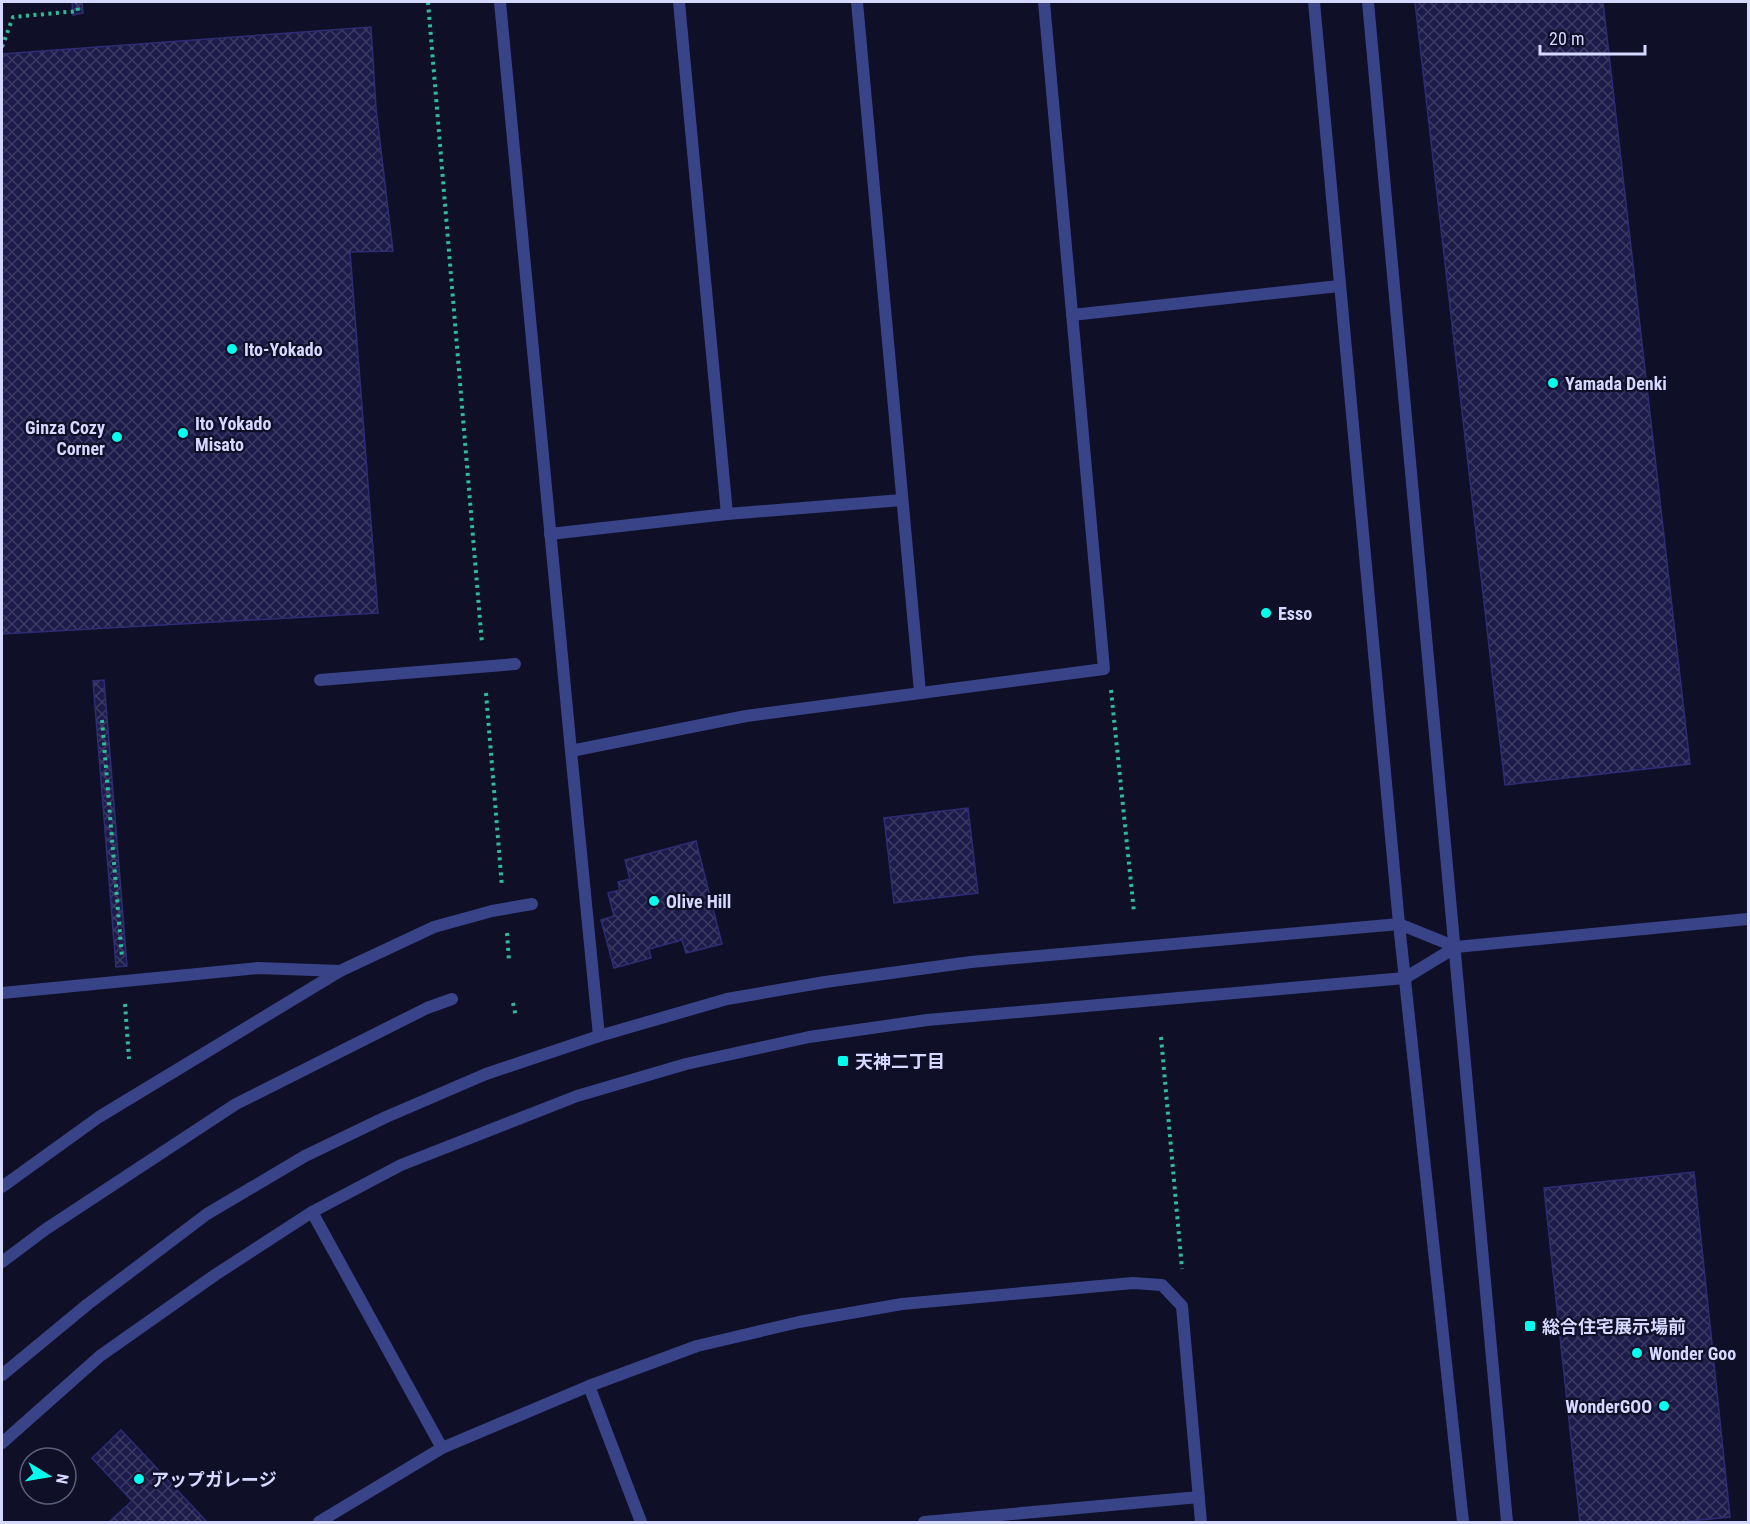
<svg xmlns="http://www.w3.org/2000/svg" width="1750" height="1524" font-family="'Roboto Condensed','Noto Sans JP',sans-serif">
  <style>
    .building { fill: url(#building-cross-hatch); stroke: #2e2c75; stroke-width: 1.5 }
    .lines { fill: none; stroke-linecap: round; stroke-linejoin: round }
    .path { stroke: #2dbb9a; stroke-width: 4; stroke-dasharray: 3 4.5; stroke-linecap: butt }
    .service { stroke: #394387; stroke-width: 12 }
    .minor { stroke: #394387; stroke-width: 12 }
    .tertiary { stroke: #394387; stroke-width: 12 }
    .poi-dot { fill: #01ffee; stroke: #0f0f27; stroke-width: 2 }
    .labels { text-anchor: middle; dominant-baseline: central; stroke-width: 4.5; stroke-linejoin: round; paint-order: stroke }
    .poi-label { font-size: 18px; font-weight: bold; fill: #d5d8ff; stroke: #0f0f27; text-anchor: start }
  </style>
  <defs>
    <pattern id="building-cross-hatch" width="8" height="8" patternUnits="userSpaceOnUse" patternTransform="scale(1.5)"><rect width="8" height="8" fill="#1c1b49"/><path d="M0 0l8 8M0 8l8-8" fill="none" stroke="#3c3b64"/></pattern>
  </defs>
  <rect width="100%" height="100%" fill="#0f0f27"/>
  <g class="building">
    <path d="M72 2H82L83 13 73 15Z"/>
    <path d="M1415 2H1603L1690 764 1505 785Z"/>
    <path d="M371 27 376 108 393 251 350 252 378 613 2 634V54Z"/>
    <path d="M104 680 127 966 116 967 93 681Z"/>
    <path d="M968 808 978 893 894 903 884 818Z"/>
    <path d="M696 841 722 944 686 953 682 940 649 949 651 958 614 968 601 920 614 916 608 893 620 890 618 882 630 879 625 860Z"/>
    <path d="M1694 1172 1730 1517 1680 1522H1580L1544 1188Z"/>
    <path d="M121 1430 207 1522H109L132 1501 92 1458Z"/>
  </g>
  <g class="lines">
    <g class="path">
      <path d="M428 2 482 644"/>
      <path d="M2 47 13 17 78 11 77 2"/>
      <path d="M1111 690 1134 912"/>
      <path d="M486 693 502 887"/>
      <path d="M102 720 122 958"/>
      <path d="M507 933 509 961"/>
      <path d="M513 1003 516 1017"/>
      <path d="M125 1004 129 1059"/>
      <path d="M1161 1037 1182 1269"/>
    </g>
    <g class="service">
      <path d="M320 680 515 664"/>
      <path d="M2 993 258 968 340 971 434 927 492 911 532 904"/>
      <path d="M2 1187 99 1117 340 971"/>
      <path d="M2 1262 46 1229 236 1104 427 1008 452 999"/>
    </g>
    <g class="minor">
      <path d="M500 2 571 751 746 716 1104 669 1044 2"/>
      <path d="M679 2 727 514"/>
      <path d="M857 2 920 692"/>
      <path d="M1072 315 1339 286"/>
      <path d="M550 534 727 514 902 500"/>
      <path d="M571 751 599 1036"/>
      <path d="M1456 947 1748 919"/>
      <path d="M312 1212 442 1448"/>
      <path d="M589 1386 641 1522"/>
      <path d="M319 1522 442 1448 589 1386 697 1346 799 1322 902 1304 1133 1283 1162 1285 1182 1306 1201 1522"/>
      <path d="M924 1522 1199 1497"/>
    </g>
    <g class="tertiary">
      <path d="M1314 2 1399 924 1463 1522"/>
      <path d="M1368 2 1507 1522"/>
      <path d="M2 1375 88 1304 207 1214 305 1156 386 1117 486 1074 599 1036 727 999 825 982 971 962 1399 924 1456 947"/>
      <path d="M2 1443 100 1356 215 1275 312 1212 401 1165 577 1096 686 1064 809 1037 927 1020 1405 978 1456 947"/>
    </g>
  </g>
  <g class="poi-dot">
    <circle cx="232" cy="349" r="6"/>
    <circle cx="1553" cy="383" r="6"/>
    <circle cx="183" cy="433" r="6"/>
    <circle cx="117" cy="437" r="6"/>
    <circle cx="1266" cy="613" r="6"/>
    <circle cx="654" cy="901" r="6"/>
    <rect x="837" y="1055" width="12" height="12" rx="3"/>
    <rect x="1524" y="1320" width="12" height="12" rx="3"/>
    <circle cx="1637" cy="1353" r="6"/>
    <circle cx="1664" cy="1406" r="6"/>
    <circle cx="139" cy="1479" r="6"/>
  </g>
  <g class="labels">
    <g class="poi-label">
      <text x="244" y="349">Ito-Yokado</text>
      <text x="1565" y="383">Yamada Denki</text>
      <text x="195" y="423">Ito Yokado<tspan x="195" dy="21">Misato</tspan></text>
      <text x="105" y="427" text-anchor="end">Ginza Cozy<tspan x="105" dy="21">Corner</tspan></text>
      <text x="1278" y="613">Esso</text>
      <text x="666" y="901">Olive Hill</text>
      <text x="855" y="1061">天神二丁目</text>
      <text x="1542" y="1326">総合住宅展示場前</text>
      <text x="1649" y="1353">Wonder Goo</text>
      <text x="1652" y="1406" text-anchor="end">WonderGOO</text>
      <text x="151" y="1479">アップガレージ</text>
    </g>
  </g>
  <rect width="1750" height="1524" fill="none" stroke="#d5d8ff" stroke-width="6"/>
  <g transform="translate(48 1476) rotate(101)"><circle r="28" fill="#0f0f27" stroke="#5e5f7d" stroke-width="1.5"/>
  <path d="M0-4.5L10 22L0 15L-10 22Z" fill="#01ffee"/>
  <text y="-9" font-size="16" font-weight="bold" text-anchor="middle" fill="#d5d8ff">N</text>
  </g>
  <path d="M1540 45v9h105v-9" fill="none" stroke="#d5d8ff" stroke-width="3"/>
  <text x="1549" y="45" font-size="18" fill="#d5d8ff" stroke="#0f0f27" stroke-width="4.5" paint-order="stroke">20 m</text>
</svg>
